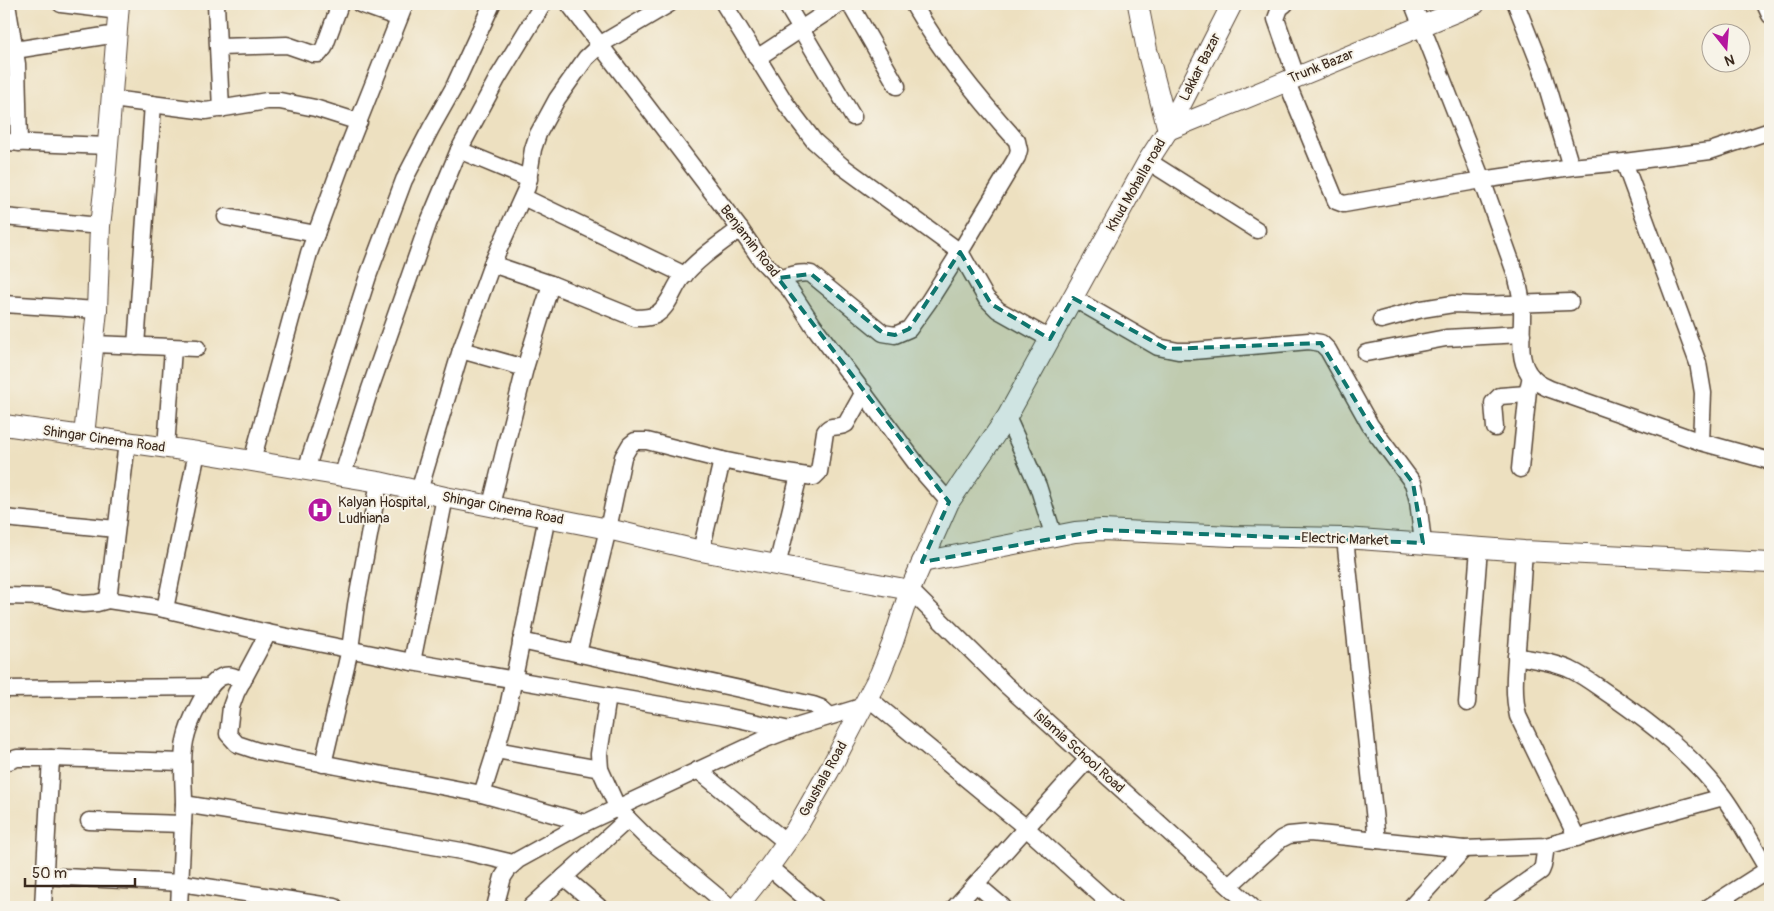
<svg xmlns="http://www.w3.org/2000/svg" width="1774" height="911" font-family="Pangolin,sans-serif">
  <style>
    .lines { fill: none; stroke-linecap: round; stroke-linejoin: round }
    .minor-casing { stroke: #564536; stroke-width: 19 }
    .tertiary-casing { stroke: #564536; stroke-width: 22 }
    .minor { stroke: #fff; stroke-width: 16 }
    .tertiary { stroke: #fff; stroke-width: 20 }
    .marked { fill: #0f766e; fill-opacity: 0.2; stroke: #0f766e; stroke-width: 4; stroke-dasharray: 10 6; stroke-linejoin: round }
    .labels { text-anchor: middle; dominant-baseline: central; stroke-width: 4; stroke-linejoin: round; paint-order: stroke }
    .street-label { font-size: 14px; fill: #3b2a1e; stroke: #f7f3e8 }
    .poi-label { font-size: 14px; fill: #3b2a1e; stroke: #f7f3e8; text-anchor: start }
  </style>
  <rect width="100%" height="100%" fill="#f7f3e8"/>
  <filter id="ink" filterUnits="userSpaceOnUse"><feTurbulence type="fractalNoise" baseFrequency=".02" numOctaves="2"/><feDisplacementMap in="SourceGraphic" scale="10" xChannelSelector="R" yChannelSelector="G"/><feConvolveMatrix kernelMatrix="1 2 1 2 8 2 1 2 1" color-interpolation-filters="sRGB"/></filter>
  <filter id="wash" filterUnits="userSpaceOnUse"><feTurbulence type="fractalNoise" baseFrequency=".0096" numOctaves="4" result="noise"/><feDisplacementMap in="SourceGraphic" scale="20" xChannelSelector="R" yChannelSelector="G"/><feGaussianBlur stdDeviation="1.12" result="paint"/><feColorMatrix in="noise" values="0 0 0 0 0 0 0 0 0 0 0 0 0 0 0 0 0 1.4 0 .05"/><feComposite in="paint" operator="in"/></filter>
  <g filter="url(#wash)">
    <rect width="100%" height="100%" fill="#ede0c0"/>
  </g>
  <g filter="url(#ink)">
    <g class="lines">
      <defs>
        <g id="minor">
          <path d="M7 4 17 64 19 143"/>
          <path d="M61 4 119 11"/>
          <path d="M216 4 221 109"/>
          <path d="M360 4 399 18"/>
          <path d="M569 4 740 229 762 261 790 290 813 325 921 470 949 502"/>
          <path d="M724 4 786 104 814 141 842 166 960 252 986 298 998 310 1050 339"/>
          <path d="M786 4 853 117"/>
          <path d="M850 4 897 86"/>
          <path d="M1285 4 1280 8 1276 19 1296 76"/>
          <path d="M1413 4 1482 180 1516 275C1519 286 1522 298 1522 310 1523 329 1517 356 1528 372 1533 381 1541 385 1550 389L1701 442 1770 461"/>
          <path d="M1516 4 1542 70 1571 167"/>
          <path d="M1765 4 1770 15"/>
          <path d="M219 47 287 45 313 54H319L324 48 340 4"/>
          <path d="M15 50 117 34"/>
          <path d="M757 58 839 4"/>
          <path d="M1286 80 1336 201 1344 204 1482 180 1571 167 1624 162 1710 151 1770 131"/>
          <path d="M112 99 206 111 267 101H280L315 108 359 122"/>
          <path d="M4 142 108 146"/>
          <path d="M459 150 529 179"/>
          <path d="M1148 161 1257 230"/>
          <path d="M1624 162 1698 363 1703 393 1701 442"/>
          <path d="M523 197 685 275"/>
          <path d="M4 217 100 226"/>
          <path d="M226 217 316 234"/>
          <path d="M492 264 551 284 635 318C642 318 651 318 657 314 669 306 673 290 681 279 697 259 720 244 740 229"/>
          <path d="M778 278C789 277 800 271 811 274L883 333 895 335 909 329 929 301 960 252 1017 157 1019 150 1017 141C978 98 942 54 913 4"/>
          <path d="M1073 298 1158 347 1178 351H1193L1309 341 1321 343 1328 350 1370 425 1413 483 1418 501 1423 543"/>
          <path d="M4 304 97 310"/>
          <path d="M1381 320 1422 309 1453 304 1477 305 1570 302"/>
          <path d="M93 344 197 348"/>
          <path d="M136 346 153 104"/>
          <path d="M461 350 525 368"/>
          <path d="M1366 353 1446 338 1522 334"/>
          <path d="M1007 417 1038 486 1054 537"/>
          <path d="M1495 428 1493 403 1500 396 1527 394"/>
          <path d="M166 448 173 348"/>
          <path d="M252 461 309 253 340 168 405 4"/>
          <path d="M1520 469 1528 390 1531 376"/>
          <path d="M306 470 368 276 404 180 431 128 453 89 492 4"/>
          <path d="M342 477 370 389 428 224 459 150 497 79 543 4"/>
          <path d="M419 491 461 350 492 264 527 187 533 149 538 134 557 99 586 58 601 44 669 4"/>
          <path d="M491 505 525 368 551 284"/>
          <path d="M4 518 116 529"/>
          <path d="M1345 538 1377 840"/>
          <path d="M701 551 722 460 780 472 814 477 819 472 825 432C831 423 838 429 846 424L864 392"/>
          <path d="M1524 551C1522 579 1520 608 1518 636 1516 663 1512 690 1518 716L1577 838"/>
          <path d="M777 566 799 475"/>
          <path d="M910 590 1005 684 1252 907"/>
          <path d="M4 596 48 597 67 602 83 604 97 603 108 600 155 607 268 633 412 662 724 716 790 730"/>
          <path d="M108 600 127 442"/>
          <path d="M165 609 197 452"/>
          <path d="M268 633 236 693 231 707 228 734 237 744 258 751 482 794 585 823"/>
          <path d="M521 641 813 705 821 708 830 716"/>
          <path d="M578 653 608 529 623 457 630 445 635 441H647L722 460"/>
          <path d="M1516 656C1534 660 1555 662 1571 670 1586 677 1599 688 1613 697 1653 725 1693 756 1722 795 1740 819 1754 848 1770 873"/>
          <path d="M412 662 445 497"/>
          <path d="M4 689 210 687"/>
          <path d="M608 696 599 754 600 769 618 809 646 837 730 907"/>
          <path d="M867 697 1025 827 1114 907"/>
          <path d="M1467 703 1479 548"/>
          <path d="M496 750 600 769"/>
          <path d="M4 763 17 758H51L183 762"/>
          <path d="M323 764 350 649 356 605 379 482"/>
          <path d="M698 770 786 842"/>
          <path d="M482 794 496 750 508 707 547 517"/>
          <path d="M184 804C184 783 181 762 185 741 188 725 207 680 224 676 231 674 237 678 243 681"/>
          <path d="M89 821 183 824"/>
          <path d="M769 867 816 907"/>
          <path d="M45 876 181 883 335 907"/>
          <path d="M564 877 599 907"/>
          <path d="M976 884 1003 907"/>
          <path d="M1229 886 1281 839 1289 835 1310 833 1464 849 1546 846 1723 797"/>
          <path d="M43 907 51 758"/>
          <path d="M179 907 184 804 314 825 467 852 513 863"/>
          <path d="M495 907 503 877 509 868 518 860 585 823 763 740 799 726 861 707"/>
          <path d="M531 907 628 819"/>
          <path d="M955 907 1088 759"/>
          <path d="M1411 907 1464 849"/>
          <path d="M1490 907 1541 871 1543 866 1546 846"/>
          <path d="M1709 907 1770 868"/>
        </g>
        <g id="tertiary">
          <path d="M1138 4 1147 50 1168 130"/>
          <path d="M1168 130 1475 4"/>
          <path d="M4 425 197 452 379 482 445 497 608 529 701 551 910 590"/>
          <path d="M84 436 97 310 100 226 105 182 119 4"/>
          <path d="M922 562 1075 532 1102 530 1232 536 1345 538 1524 551 1770 563"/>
          <path d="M737 907 769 867 796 829 829 771 880 674 893 642 910 590 949 502 1007 417 1148 161 1168 130 1232 4"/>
        </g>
      </defs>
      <use href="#minor" class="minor-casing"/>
      <use href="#tertiary" class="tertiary-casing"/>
      <use href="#minor" class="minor"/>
      <use href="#tertiary" class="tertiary"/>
    </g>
  </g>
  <path class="marked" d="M960 252 991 304 1050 339 1073 298 1167 349 1321 343 1370 425 1413 483 1423 543 1102 530 922 562 949 502 778 278 811 274 883 333 895 335 909 329Z"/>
  <defs>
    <symbol id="hospital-disc" viewBox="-11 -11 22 22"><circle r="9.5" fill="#b5179e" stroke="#f7f3e8"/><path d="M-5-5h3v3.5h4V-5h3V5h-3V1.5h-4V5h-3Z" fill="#fff"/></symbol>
  </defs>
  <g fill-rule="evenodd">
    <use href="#hospital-disc" x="306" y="496" width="28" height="28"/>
  </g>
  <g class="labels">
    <g class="street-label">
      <text transform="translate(1321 66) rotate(-22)">Trunk Bazar</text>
      <text transform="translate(1200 67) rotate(-63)">Lakkar Bazar</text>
      <text transform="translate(1136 185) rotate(-60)">Khud Mohalla road</text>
      <text transform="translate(750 241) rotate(52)">Benjamin Road</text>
      <text transform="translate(104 439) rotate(8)">Shingar Cinema Road</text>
      <text transform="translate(503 508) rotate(11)">Shingar Cinema Road</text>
      <text transform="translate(1345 539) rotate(2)">Electric Market</text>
      <text transform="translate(1079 751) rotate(42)">Islamia School Road</text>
      <text transform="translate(823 779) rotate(-61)">Gaushala Road</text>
    </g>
    <g class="poi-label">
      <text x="338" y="502">Kalyan Hospital,<tspan x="338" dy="16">Ludhiana</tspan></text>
    </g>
  </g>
  <rect width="1774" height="911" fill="none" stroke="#f7f3e8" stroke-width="20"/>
  <g transform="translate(1726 48) rotate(163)"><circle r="24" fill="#f7f3e8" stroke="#aca397"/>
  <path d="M0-4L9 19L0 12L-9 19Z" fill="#b5179e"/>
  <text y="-8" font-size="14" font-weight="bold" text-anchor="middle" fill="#3b2a1e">N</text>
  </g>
  <path d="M25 878v8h110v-8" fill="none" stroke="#3b2a1e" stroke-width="2.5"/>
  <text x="32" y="878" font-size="15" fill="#3b2a1e" stroke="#f7f3e8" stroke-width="4" paint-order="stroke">50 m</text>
</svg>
